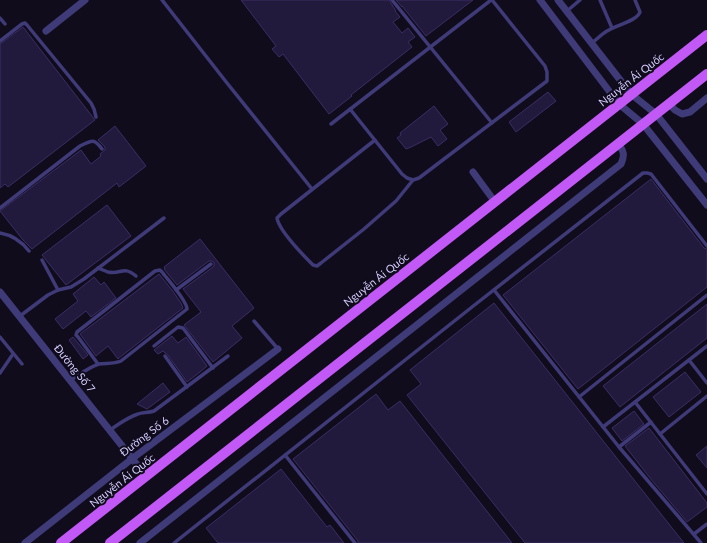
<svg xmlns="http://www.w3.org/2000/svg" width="707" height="543" font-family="Lato,sans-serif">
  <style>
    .building { fill: #221a3c; stroke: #3b2d66 }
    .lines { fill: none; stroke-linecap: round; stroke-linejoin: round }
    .service { stroke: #3f3a78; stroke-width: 3.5 }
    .minor { stroke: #3f3a78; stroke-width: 7 }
    .primary { stroke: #c258f5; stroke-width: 10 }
    .labels { text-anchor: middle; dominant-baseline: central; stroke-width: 4; stroke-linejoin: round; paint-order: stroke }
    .street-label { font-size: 11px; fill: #d2cafc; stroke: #100c1c }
  </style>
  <rect width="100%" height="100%" fill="#100c1c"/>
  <g class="building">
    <path d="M241 0H389L396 11H395L400 17 393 22 402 33 408 28 415 37 408 42 412 47 351 95 352 96 329 114 283 54 279 57 272 49 276 46Z"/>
    <path d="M396 0H473L426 36 402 6V7Z"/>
    <path d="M23 27 95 120 8 187 5 184 0 188V44Z"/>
    <path d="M548 92 556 101 516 132 509 122Z"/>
    <path d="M434 106 448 124 440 130 447 139 438 146 431 137 411 147 406 149 397 138 401 135 400 133Z"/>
    <path d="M115 126 146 166 119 187 117 183 32 249 23 240 0 211 81 150 91 164 101 156 100 154 105 150V147L98 140Z"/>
    <path d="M651 179 704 248 707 249V287L578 389 503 295Z"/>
    <path d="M107 205 131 236 66 285 42 255Z"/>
    <path d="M200 239 254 308 232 326 242 338 213 362 184 325 201 312 183 289 213 267 214 265V262L212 261H209L177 285 164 269H165L164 267Z"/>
    <path d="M159 274 172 290 181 303 183 308 119 358 118 359 108 346 96 356 80 334Z"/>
    <path d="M94 277 101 285 104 282 116 298 91 317 86 311 63 329 55 319 78 301 73 294Z"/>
    <path d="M494 303 684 543H525L407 395 421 384 410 370Z"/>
    <path d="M707 304V338L620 407 603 386Z"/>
    <path d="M172 336 178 343 186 337 207 366 200 372 187 382 167 354 165 353 163 351 158 354 154 350Z"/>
    <path d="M73 337 88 355 83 359 69 340Z"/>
    <path d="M685 372 701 392 669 417 653 397Z"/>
    <path d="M163 383 170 392 147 409 137 404Z"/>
    <path d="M376 394 388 410 400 401 512 543H358V541L293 459Z"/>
    <path d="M634 411 644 424 622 441 612 428Z"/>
    <path d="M649 428 707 503V507L687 522 650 478 625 446Z"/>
    <path d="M707 446V468L696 455Z"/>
    <path d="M281 469 327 527 330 525 344 543H218L206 528Z"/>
  </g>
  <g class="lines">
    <g class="service">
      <path d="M162 0 227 83 312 189"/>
      <path d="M392 0 492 123"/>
      <path d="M600 0 612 28"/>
      <path d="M567 11 580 0"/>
      <path d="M0 18 5 24"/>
      <path d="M0 41 22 24 25 23 27 25 91 103 94 109 96 117"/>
      <path d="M592 43C597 39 602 34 607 31 616 25 637 21 640 12L635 0"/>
      <path d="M350 109 402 174 407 178 413 180 419 178 547 81V72L545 66 492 0"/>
      <path d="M331 124 491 0"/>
      <path d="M375 140 281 214 277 218C279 231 303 255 313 265L317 266 321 263 364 229 396 201 413 180"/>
      <path d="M0 208 80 146C92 140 94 138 102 149"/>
      <path d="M0 233C12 235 22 242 29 251"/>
      <path d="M42 260 58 290"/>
      <path d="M98 268C101 269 105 271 108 272 121 275 123 265 136 276"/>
      <path d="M176 290 211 264"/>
      <path d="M494 290 619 447 701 543"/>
      <path d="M20 316 48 295 58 290 71 287 84 279 164 218"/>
      <path d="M254 321 278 349"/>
      <path d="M0 337 22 364"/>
      <path d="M154 346 178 327 183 328 213 368"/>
      <path d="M165 356 187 387"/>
      <path d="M689 360 707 383"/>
      <path d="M0 373 13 354"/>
      <path d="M71 380C79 375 89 367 99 364 107 363 114 364 121 361L187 309C187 301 168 280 162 272L160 270 155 271 77 332 76 335 78 337 98 364"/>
      <path d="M579 397 707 295"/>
      <path d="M635 402 707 494"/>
      <path d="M603 427 707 346"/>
      <path d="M110 430C119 424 128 417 138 414 143 412 148 413 154 411L228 356"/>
      <path d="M660 434 707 396"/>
      <path d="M619 447 651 422"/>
      <path d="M285 455 355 543"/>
      <path d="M694 534 707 524"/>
      <path d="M174 543 472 307 643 173H647L651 174 707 246"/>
    </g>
    <g class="minor">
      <path d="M540 0 619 104 643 124 707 205"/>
      <path d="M558 0 631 94 656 114 707 179"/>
      <path d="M46 31 85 0"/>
      <path d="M669 104 675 110 682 114 690 112 707 98"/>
      <path d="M473 172 495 202"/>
      <path d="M0 292 146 476"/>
      <path d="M25 543 133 458 278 349"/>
      <path d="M140 543 621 164C625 155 624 151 618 144"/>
    </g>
    <g class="primary">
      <path d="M61 543 707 35"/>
      <path d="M110 543 707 74"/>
    </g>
  </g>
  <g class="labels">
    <g class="street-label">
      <text transform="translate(631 79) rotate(-38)">Nguyễn Ái Quốc</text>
      <text transform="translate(376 279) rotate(-38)">Nguyễn Ái Quốc</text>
      <text transform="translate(75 368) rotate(51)">Đường Số 7</text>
      <text transform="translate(144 436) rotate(-37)">Đường Số 6</text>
      <text transform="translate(122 480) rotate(-38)">Nguyễn Ái Quốc</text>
    </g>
  </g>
</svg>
